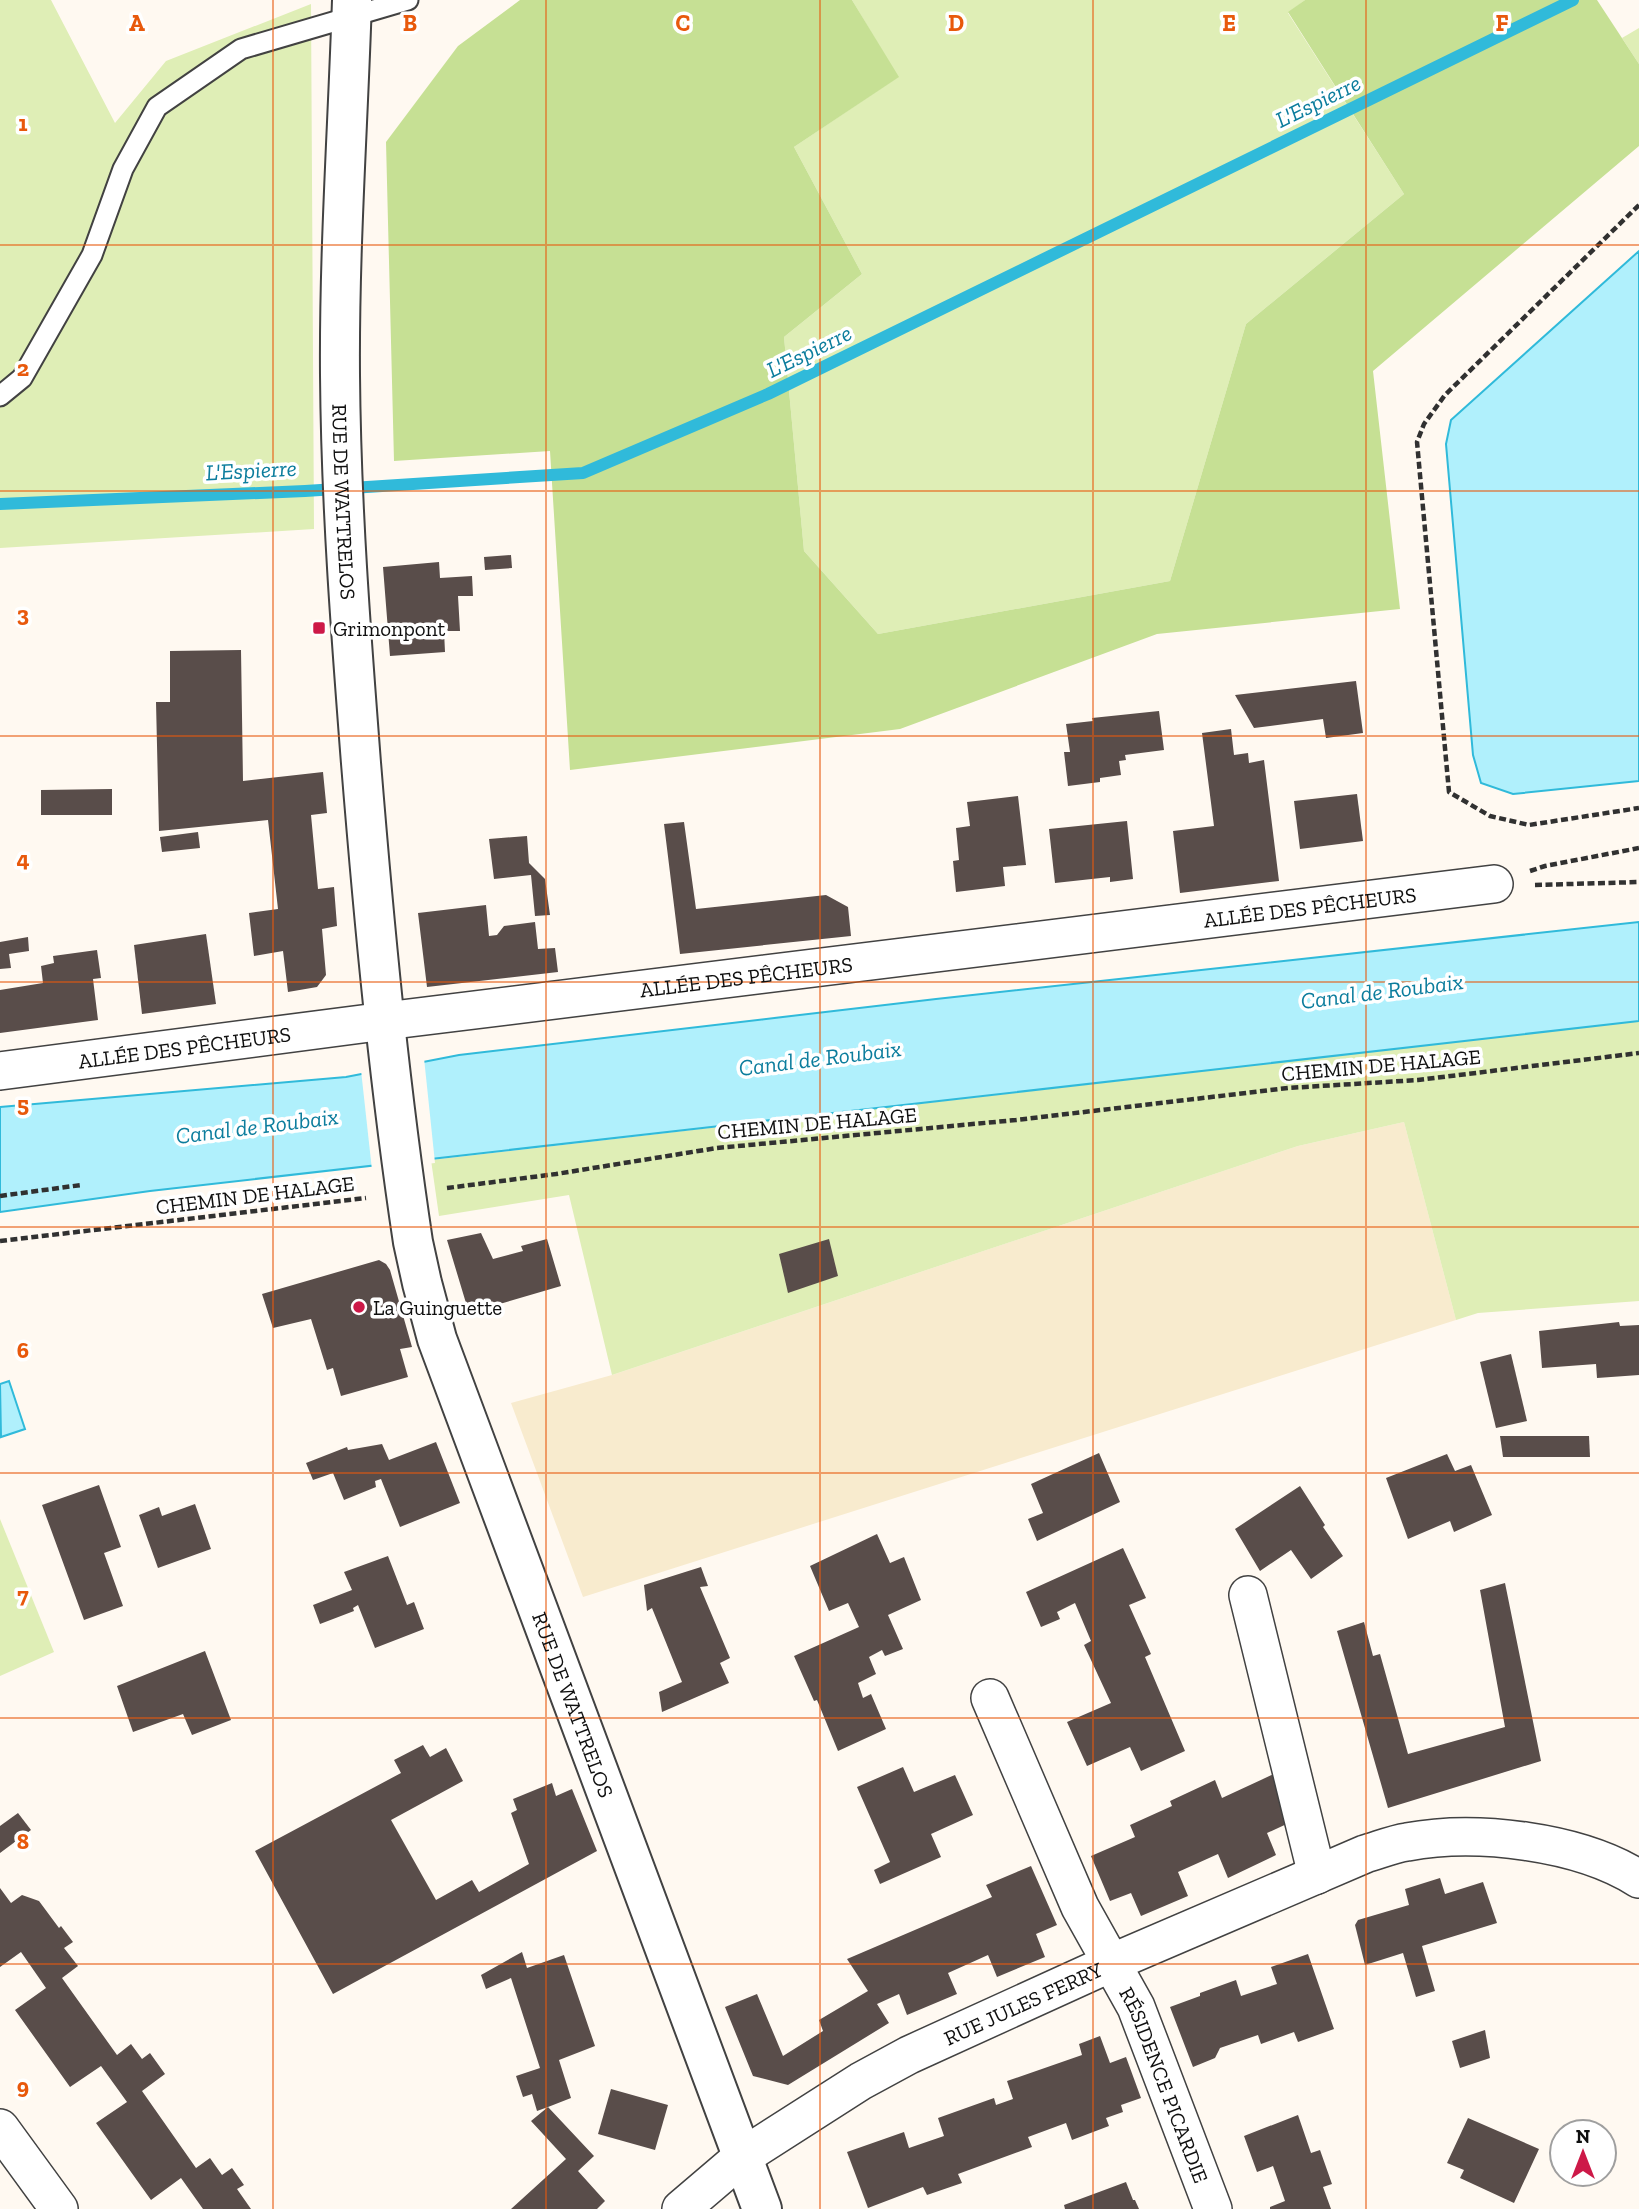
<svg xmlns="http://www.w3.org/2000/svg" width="1639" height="2209" font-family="'Zilla Slab',serif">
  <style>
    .farmland { fill: #f8ebce }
    .green { fill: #dfeeb6 }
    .forest { fill: #c6e094 }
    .water { fill: #b0f0fc; stroke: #30bada; stroke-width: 2 }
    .pier { fill: #fff9f1 }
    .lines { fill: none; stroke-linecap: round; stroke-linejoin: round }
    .stream { stroke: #30bada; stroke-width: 12 }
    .building { fill: #594d4a }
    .service-casing { stroke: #424242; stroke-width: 23 }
    .minor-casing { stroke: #424242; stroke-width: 40 }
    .tertiary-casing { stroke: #424242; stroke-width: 42 }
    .path { stroke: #313131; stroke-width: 4.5; stroke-dasharray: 7 3.5; stroke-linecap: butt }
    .service { stroke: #fff; stroke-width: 19 }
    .minor { stroke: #fff; stroke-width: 37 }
    .tertiary { stroke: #fff; stroke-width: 38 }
    .grid { fill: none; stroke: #e8590c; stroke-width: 2; stroke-opacity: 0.55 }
    .poi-dot { fill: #cd1948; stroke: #fff; stroke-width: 2.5 }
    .labels { text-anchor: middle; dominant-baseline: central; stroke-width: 7; stroke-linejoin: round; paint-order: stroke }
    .street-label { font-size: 21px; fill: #0f0f0f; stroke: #fff }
    .poi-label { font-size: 21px; fill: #0f0f0f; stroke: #fff; text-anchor: start }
    .water-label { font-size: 23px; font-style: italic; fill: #0c7d9d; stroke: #fff }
    .grid-label { font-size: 23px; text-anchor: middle; font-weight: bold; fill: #e8590c; stroke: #fff; stroke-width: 7; stroke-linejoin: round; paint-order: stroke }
  </style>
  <rect width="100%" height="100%" fill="#fff9f1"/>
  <path class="farmland" d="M1404 1122 1456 1320 583 1597 511 1403 612 1375 1298 1146Z"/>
  <g class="green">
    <path d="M0 0H51L115 123 166 61 311 4 314 529 0 548Z"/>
    <path d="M852 0H1305L1288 13 1404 194 1246 324 1170 581 878 634 804 551 784 337 862 274 794 147 898 77Z"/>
    <path d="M1639 28V64L1622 38Z"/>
    <path d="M1639 1021V1301L1478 1313 1456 1320 1404 1122 1298 1146 612 1375 569 1195 439 1216 431 1160Z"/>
    <path d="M0 1519 54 1652 0 1676Z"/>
  </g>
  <path class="forest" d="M520 0H852L899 77 794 147 862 274 784 337 804 551 878 634 1170 581 1246 324 1404 194 1288 12 1305 0H1597L1639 64V146L1373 371 1400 609 1157 634 900 729 570 770 550 451 394 461 386 142 458 46Z"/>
  <g class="water">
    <path d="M1639 251V781L1513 794 1481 783 1473 755 1446 444 1451 420Z"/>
    <path d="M1639 922V1021L150 1191 0 1212V1107L346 1077 459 1055 936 999Z"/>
    <path d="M9 1381 25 1429 1 1437 0 1384Z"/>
  </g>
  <path class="pier" d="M424 1058 435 1163 372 1170 361 1070Z"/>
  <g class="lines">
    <path class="stream" d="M0 504 305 491 583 473 768 394 1573 0"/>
  </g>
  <g class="building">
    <path d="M511 555 512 568 485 570 484 557Z"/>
    <path d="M439 562 440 578 472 576 473 596H458L460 631H444L445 652 390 656 383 567Z"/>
    <path d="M241 650 243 781 323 772 327 813 311 815 318 889 334 887 337 926 322 929 326 975 317 987 288 992 283 951 254 956 249 913 278 909 268 820 159 831 156 702H170V651Z"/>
    <path d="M1356 681 1363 733 1326 738 1323 719 1254 728 1235 695Z"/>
    <path d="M1159 711 1164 750 1125 755 1126 760 1119 761 1121 775 1100 778V782L1068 786 1064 752H1070L1066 724 1093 721 1092 718Z"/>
    <path d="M1231 729 1234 755 1248 753 1249 763 1264 760 1279 881 1180 893 1173 831 1214 826 1202 733Z"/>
    <path d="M112 789V815H41V790Z"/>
    <path d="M1357 794 1363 841 1300 849 1294 801Z"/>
    <path d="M1018 796 1026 865 1003 867 1005 886 956 892 953 861 959 860 956 828 970 826 967 802Z"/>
    <path d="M1127 821 1133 879 1110 882V877L1055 883 1049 829Z"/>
    <path d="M684 822 696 909 826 895 848 907 851 936 680 954 664 824Z"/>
    <path d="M198 832 200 848 162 852 160 837Z"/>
    <path d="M527 836 529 863 545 879 550 915 535 916 531 875 494 879 489 839Z"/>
    <path d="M486 905 489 936 497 935 504 926 535 922 538 949 555 948 558 972 427 987 418 913Z"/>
    <path d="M206 934 216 1004 142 1014 134 945Z"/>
    <path d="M28 937 29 951 9 954 11 968 0 969V942Z"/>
    <path d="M97 950 101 978 93 979 98 1020 0 1033V990L43 983 41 966 54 963 53 956Z"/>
    <path d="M481 1233 493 1259 523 1251 521 1246 547 1239 561 1286 469 1313 447 1240Z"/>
    <path d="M829 1239 838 1276 788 1293 779 1254Z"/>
    <path d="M379 1260 386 1264 390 1270 412 1347 400 1349 408 1377 341 1396 333 1368 327 1370 311 1319 273 1328 262 1294Z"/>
    <path d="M1619 1322 1620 1326 1639 1325V1375L1597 1378 1596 1364 1542 1368 1539 1331Z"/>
    <path d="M1511 1354 1527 1421 1496 1428 1480 1362Z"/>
    <path d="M1500 1436H1589L1590 1457H1503Z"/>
    <path d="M436 1442 460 1503 400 1527 381 1479 375 1481 376 1487 344 1500 333 1473 313 1480 306 1463 347 1447 348 1450 382 1444 389 1460Z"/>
    <path d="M1099 1453 1120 1502 1037 1541 1028 1519 1043 1513 1031 1484Z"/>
    <path d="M1447 1454 1455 1471 1471 1465 1492 1515 1454 1532 1450 1521 1408 1539 1386 1478Z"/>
    <path d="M99 1485 121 1547 104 1553 123 1606 84 1620 42 1505Z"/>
    <path d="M1300 1486 1325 1525 1323 1527 1343 1556 1311 1579 1291 1550 1260 1571 1235 1529Z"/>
    <path d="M195 1504 211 1549 158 1568 139 1515 159 1507 162 1516Z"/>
    <path d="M877 1534 890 1563 904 1557 921 1600 888 1615 903 1649 885 1656 882 1650 869 1657 876 1674 858 1683 863 1698 871 1694 886 1729 838 1751 817 1700 814 1701 794 1656 859 1627 848 1603 829 1611 810 1566Z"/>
    <path d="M1123 1548 1146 1598 1129 1605 1151 1654 1145 1657 1185 1751 1141 1771 1130 1747 1087 1766 1067 1722 1111 1703 1084 1645 1091 1641 1075 1603 1057 1612 1060 1619 1041 1627 1026 1592Z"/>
    <path d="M388 1556 407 1605 414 1602 424 1629 375 1648 358 1605 353 1608 354 1611 320 1624 313 1605 352 1590 344 1572Z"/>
    <path d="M701 1567 708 1586 700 1587 730 1658 720 1663 729 1683 662 1712 659 1692 682 1682 652 1608 647 1611 644 1585Z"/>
    <path d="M1505 1583 1541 1761 1388 1808 1337 1631 1364 1622 1373 1656 1380 1654 1408 1754 1505 1727 1480 1590Z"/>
    <path d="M205 1651 231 1720 192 1735 183 1714 133 1732 117 1686Z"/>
    <path d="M423 1745 430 1757 446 1748 463 1781 391 1820 436 1900 472 1880 479 1892 529 1864 511 1813 517 1810 513 1799 552 1783 556 1796 572 1789 597 1851 333 1994 255 1851 401 1773 394 1760Z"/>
    <path d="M903 1767 914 1792 955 1775 973 1815 931 1834 941 1857 880 1884 874 1870 890 1862 857 1787Z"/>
    <path d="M1276 1773 1291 1822 1267 1833 1276 1855 1228 1878 1218 1854 1178 1872 1188 1896 1141 1916 1131 1893 1110 1901 1091 1856 1135 1837 1130 1825 1172 1806 1170 1801 1215 1780 1222 1798Z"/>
    <path d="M18 1813 31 1830 0 1853V1826Z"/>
    <path d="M1031 1866 1057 1925 1036 1934 1045 1957 997 1977 988 1955 948 1973 957 1994 907 2015 899 1994 877 2004 889 2023 788 2085 753 2076 725 2007 757 1994 783 2056 823 2031 819 2020 868 1991 847 1959 992 1897 986 1885Z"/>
    <path d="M1440 1878 1445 1894 1483 1882 1497 1923 1422 1946 1435 1991 1416 1997 1403 1953 1365 1965 1355 1925 1358 1920 1409 1905 1405 1889Z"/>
    <path d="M0 1888 11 1903 22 1895 39 1901 59 1928 61 1926 73 1942 64 1948 78 1966 62 1978 117 2055 131 2044 142 2059 150 2053 165 2074 142 2091 196 2168 210 2158 222 2175 232 2168 244 2185 237 2189 251 2209H203L181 2178 151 2200 96 2123 127 2102 101 2066 70 2087 15 2010 46 1988 21 1952 0 1967Z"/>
    <path d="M522 1952 527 1968 564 1955 595 2046 559 2060 571 2098 548 2107 594 2156 578 2171 605 2201 597 2209H511L566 2159 531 2121 548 2107 537 2111 532 2094 523 2097 516 2076 540 2068 511 1978 486 1989 481 1975Z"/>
    <path d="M1308 1954 1334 2029 1298 2042 1294 2032 1261 2044 1258 2035 1220 2048 1215 2058 1193 2067 1170 2007 1200 1996V1993L1236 1980 1241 1996 1277 1984 1271 1967Z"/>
    <path d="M1485 2030 1490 2058 1460 2068 1452 2041Z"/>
    <path d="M1100 2036 1110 2063 1126 2057 1141 2098 1121 2105 1123 2112 1106 2118 1109 2126 1072 2140 1066 2123 1028 2137 1032 2147 958 2174 962 2183 927 2195 923 2187 868 2208 847 2152 904 2132 909 2148 944 2136 938 2118 994 2098 996 2105 1013 2099 1007 2081 1082 2055 1079 2044Z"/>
    <path d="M611 2089 668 2105 655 2150 598 2134Z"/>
    <path d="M1298 2115 1311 2153 1320 2150 1332 2184 1323 2187 1331 2209H1270V2207L1285 2201 1273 2166 1257 2172 1244 2136Z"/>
    <path d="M1468 2118 1539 2149 1514 2203 1460 2178 1464 2170 1447 2163Z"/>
    <path d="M1126 2182 1133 2200H1135L1139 2209H1065L1064 2205Z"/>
  </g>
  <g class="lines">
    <defs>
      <path id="service" d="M0 396 22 378 92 255 123 169 157 107 241 49 408 0"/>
      <g id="minor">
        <path id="s1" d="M0 1071 385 1021 1494 884"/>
        <path d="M1248 1595 1317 1875"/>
        <path id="s2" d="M990 1698 1080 1907 1136 2007 1213 2209"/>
        <path d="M0 2128 59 2209"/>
        <path id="s3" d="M681 2209 742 2157 861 2081 909 2055 1111 1963 1365 1854C1379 1850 1393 1844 1407 1842 1476 1829 1579 1841 1639 1879"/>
      </g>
      <g id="tertiary">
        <path id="s4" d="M352 0C348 125 339 250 340 375 341 505 351 634 361 763 374 923 389 1083 413 1242L422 1283 437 1339 762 2209"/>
      </g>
    </defs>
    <use href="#service" class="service-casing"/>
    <use href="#minor" class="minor-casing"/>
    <use href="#tertiary" class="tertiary-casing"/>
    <g class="path">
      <path d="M1639 205 1445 395 1424 424 1417 442 1449 792 1490 816 1529 825 1639 808"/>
      <path d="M1530 871 1545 866 1639 848"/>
      <path d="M1535 885 1639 882"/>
      <path d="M447 1188 556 1174 717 1148 1016 1120 1288 1088 1418 1080 1639 1053"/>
      <path d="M0 1196 81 1185"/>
      <path d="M0 1241 366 1198"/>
    </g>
    <use href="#service" class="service"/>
    <use href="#minor" class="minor"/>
    <use href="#tertiary" class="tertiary"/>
  </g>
  <path class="grid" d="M273 0V2209M546 0V2209M820 0V2209M1093 0V2209M1366 0V2209M0 245H1639M0 491H1639M0 736H1639M0 982H1639M0 1227H1639M0 1473H1639M0 1718H1639M0 1964H1639"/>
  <g class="poi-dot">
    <rect x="312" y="621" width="14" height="14" rx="3.5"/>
    <circle cx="359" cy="1307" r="7"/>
  </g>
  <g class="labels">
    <g class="street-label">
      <text stroke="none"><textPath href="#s4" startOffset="502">RUE DE WATTRELOS</textPath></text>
      <text stroke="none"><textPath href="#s1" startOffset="1320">ALLÉE DES PÊCHEURS</textPath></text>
      <text stroke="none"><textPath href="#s1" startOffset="752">ALLÉE DES PÊCHEURS</textPath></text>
      <text stroke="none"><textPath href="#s1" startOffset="186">ALLÉE DES PÊCHEURS</textPath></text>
      <text transform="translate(1381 1065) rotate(-5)">CHEMIN DE HALAGE</text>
      <text transform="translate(817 1123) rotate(-5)">CHEMIN DE HALAGE</text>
      <text transform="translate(255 1195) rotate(-7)">CHEMIN DE HALAGE</text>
      <text stroke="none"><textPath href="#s4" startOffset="1736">RUE DE WATTRELOS</textPath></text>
      <text stroke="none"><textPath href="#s3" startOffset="401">RUE JULES FERRY</textPath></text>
      <text stroke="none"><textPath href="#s2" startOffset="425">RÉSIDENCE PICARDIE</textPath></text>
    </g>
    <g class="poi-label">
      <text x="333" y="628">Grimonpont</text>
      <text x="373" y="1307">La Guinguette</text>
    </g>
    <g class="water-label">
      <text transform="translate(1318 101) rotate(-26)">L'Espierre</text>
      <text transform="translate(809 351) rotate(-26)">L'Espierre</text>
      <text transform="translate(251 470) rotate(-3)">L'Espierre</text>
      <text transform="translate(1382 991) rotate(-7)">Canal de Roubaix</text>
      <text transform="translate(820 1058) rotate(-7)">Canal de Roubaix</text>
      <text transform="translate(257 1126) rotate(-7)">Canal de Roubaix</text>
    </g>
  </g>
  <g class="grid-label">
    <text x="137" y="31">A</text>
    <text x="410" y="31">B</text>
    <text x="683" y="31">C</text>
    <text x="956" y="31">D</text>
    <text x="1229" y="31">E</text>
    <text x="1502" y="31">F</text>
    <text x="23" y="131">1</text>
    <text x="23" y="376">2</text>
    <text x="23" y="622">3</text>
    <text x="23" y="867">4</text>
    <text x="23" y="1112">5</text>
    <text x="23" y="1358">6</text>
    <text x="23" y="1603">7</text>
    <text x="23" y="1849">8</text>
    <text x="23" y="2094">9</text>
  </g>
  <g transform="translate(1583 2153)"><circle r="33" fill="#ffffff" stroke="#9f9f9f" stroke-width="2"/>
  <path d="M0-5L12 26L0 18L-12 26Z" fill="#cd1948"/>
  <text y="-10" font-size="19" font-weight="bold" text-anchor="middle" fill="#0f0f0f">N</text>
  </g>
</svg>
